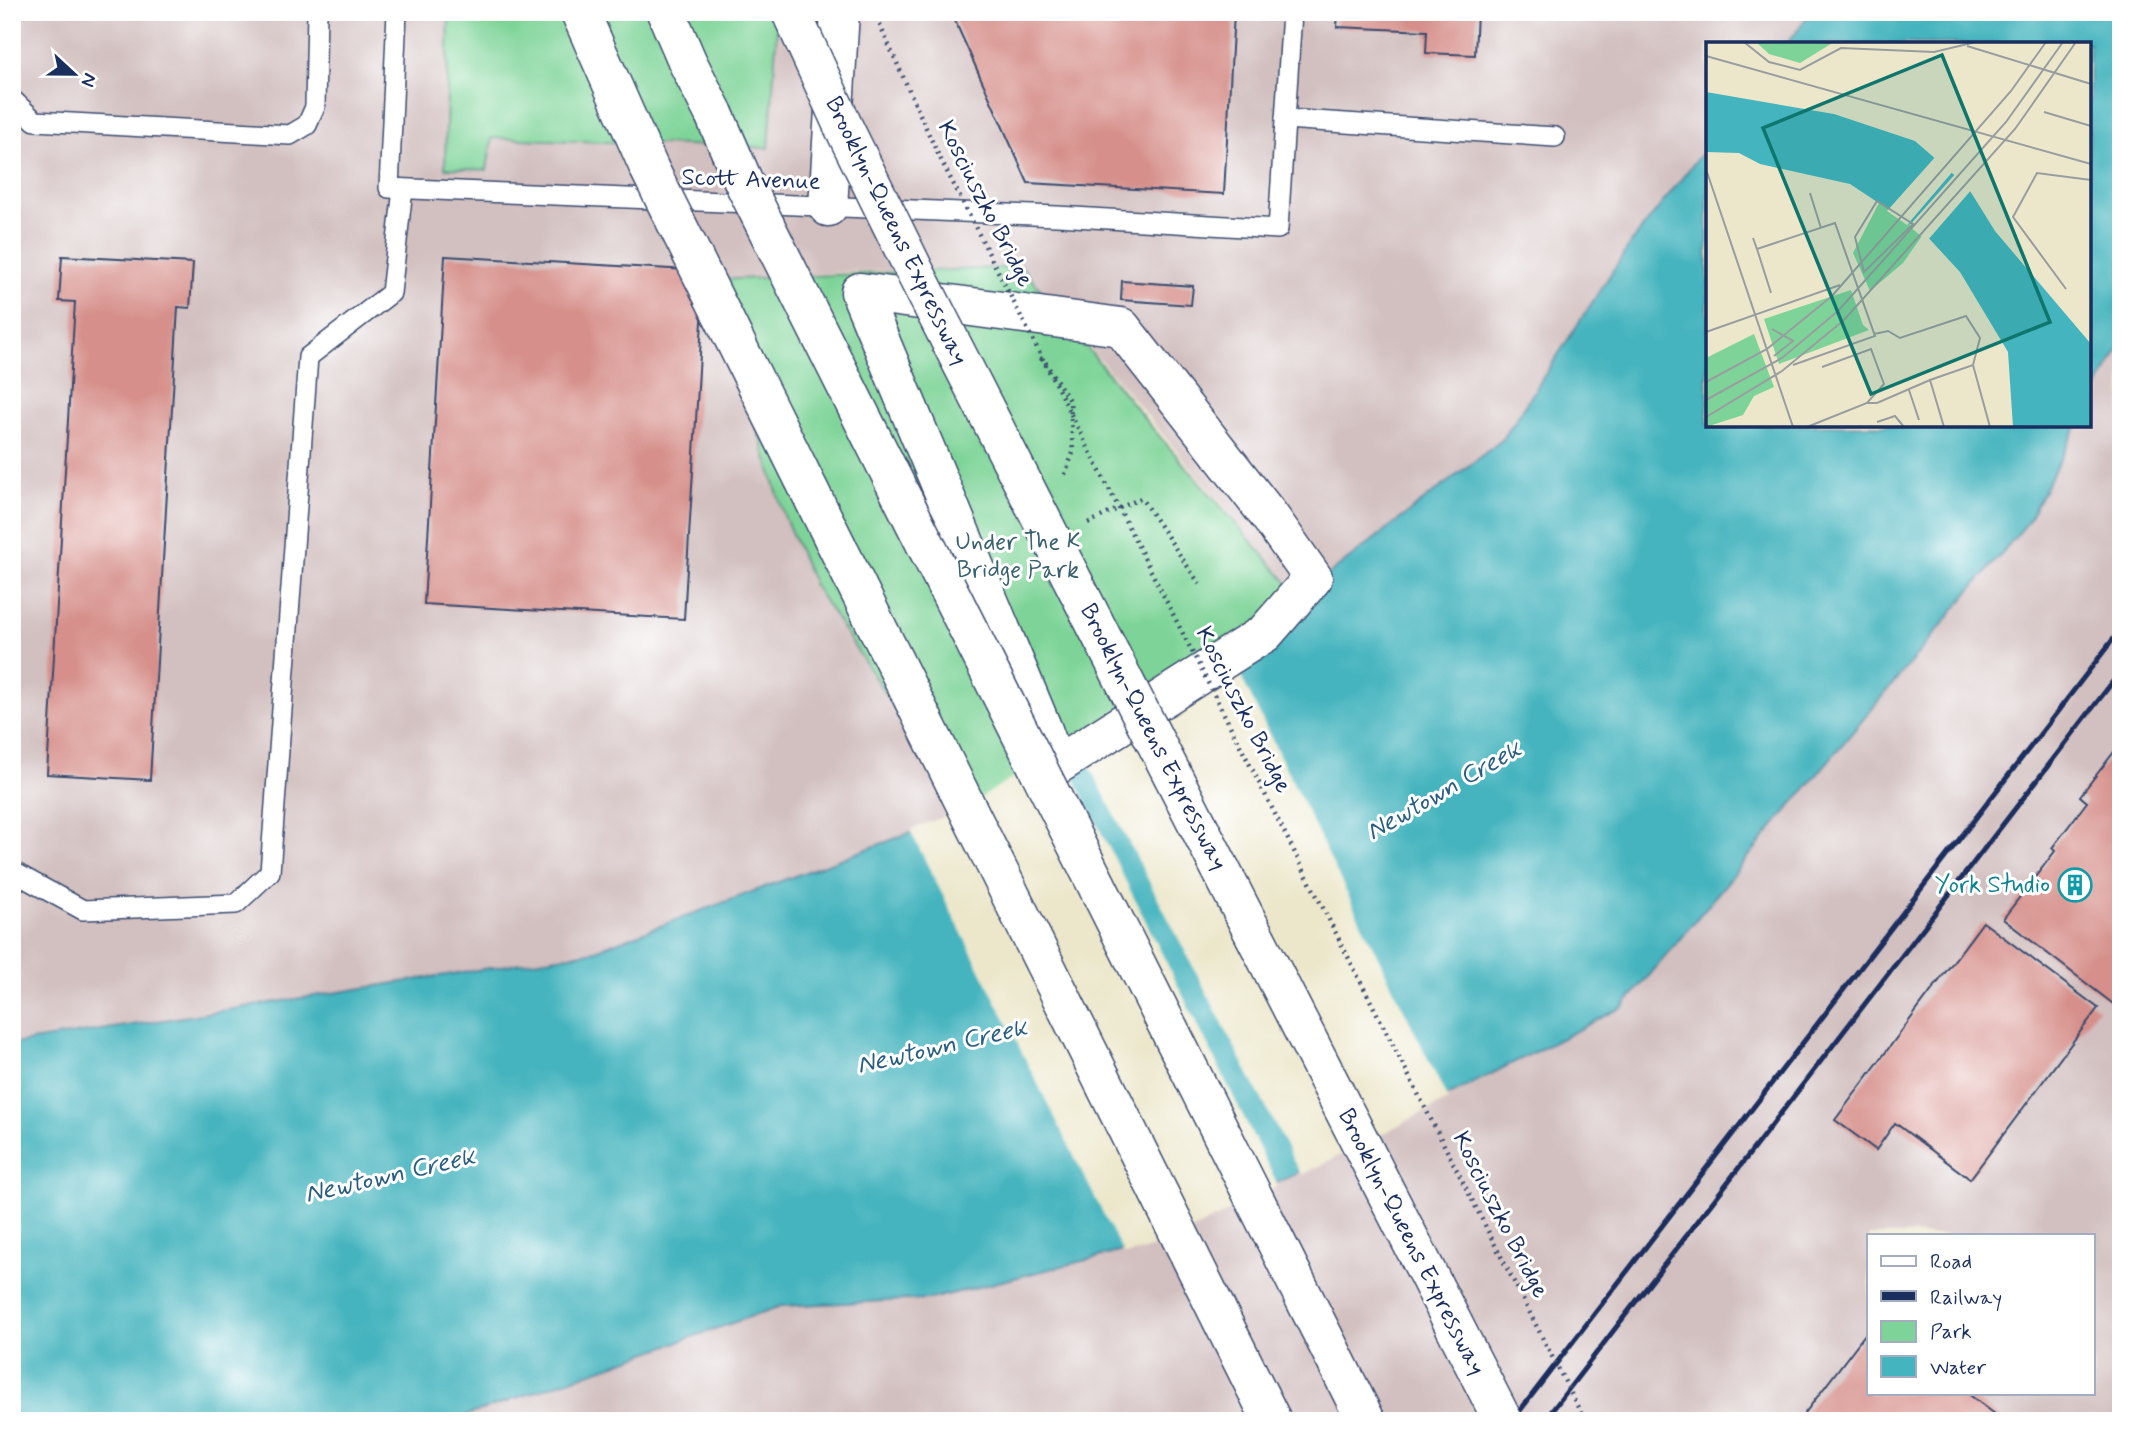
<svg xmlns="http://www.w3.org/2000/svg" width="2133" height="1433" font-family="Mynerve,sans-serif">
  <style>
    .industrial { fill: #d2bfbf; fill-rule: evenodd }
    .green { fill: #7ed498; stroke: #4c827b; stroke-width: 2 }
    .water { fill: #44b4be; stroke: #30728e; stroke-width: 2 }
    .pier { fill: #ece7cb }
    .building { fill: #d68f8a }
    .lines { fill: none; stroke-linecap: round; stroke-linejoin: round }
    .lane-casing { stroke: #3a4b6e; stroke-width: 22 }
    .street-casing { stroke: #3a4b6e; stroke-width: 41 }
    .highway-casing { stroke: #3a4b6e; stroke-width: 41 }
    .path { stroke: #3a4b6e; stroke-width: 4.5; stroke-dasharray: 2 5; stroke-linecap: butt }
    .lane { stroke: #fff; stroke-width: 19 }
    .street { stroke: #fff; stroke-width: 38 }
    .highway { stroke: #fff; stroke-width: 38 }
    .rail { stroke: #1b2f5e; stroke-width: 5 }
    .highway-bridge-casing { stroke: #3a4b6e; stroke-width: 41; stroke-linecap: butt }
    .path-bridge { stroke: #3a4b6e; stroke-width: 4.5; stroke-dasharray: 2 5; stroke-linecap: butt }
    .highway-bridge { stroke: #fff; stroke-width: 38 }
    .labels { text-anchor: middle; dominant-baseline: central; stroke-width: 6; stroke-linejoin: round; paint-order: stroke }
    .street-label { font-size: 24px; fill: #1b2f5e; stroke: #fff }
    .park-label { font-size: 24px; fill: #39616f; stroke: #fff }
    .culture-label { font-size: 24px; fill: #0d838f; stroke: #fff; text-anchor: end }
    .water-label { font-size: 26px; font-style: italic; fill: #295e80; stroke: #fff }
    .inset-road { fill: none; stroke: #989d9f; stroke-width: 2 }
    .view { fill: #0f766e; fill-opacity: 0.15; stroke: #0f766e; stroke-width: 3.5 }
    .inset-edge { fill: none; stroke: #1b2f5e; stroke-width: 3.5 }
  </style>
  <rect width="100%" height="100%" fill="#fff"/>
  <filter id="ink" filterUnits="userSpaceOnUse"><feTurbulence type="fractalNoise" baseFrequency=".0143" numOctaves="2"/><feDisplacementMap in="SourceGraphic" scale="14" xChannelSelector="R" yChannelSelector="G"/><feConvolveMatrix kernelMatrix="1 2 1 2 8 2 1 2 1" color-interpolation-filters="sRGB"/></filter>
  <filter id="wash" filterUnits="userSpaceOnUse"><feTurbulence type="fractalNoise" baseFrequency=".00686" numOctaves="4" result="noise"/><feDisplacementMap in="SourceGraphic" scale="28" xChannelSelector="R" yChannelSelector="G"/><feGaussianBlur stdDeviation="1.57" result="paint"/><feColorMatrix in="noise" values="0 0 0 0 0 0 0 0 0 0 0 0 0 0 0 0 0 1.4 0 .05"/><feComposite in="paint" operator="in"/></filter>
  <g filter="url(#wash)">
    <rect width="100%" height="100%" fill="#ece7cb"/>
    <g class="industrial">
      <path d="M12 12H1811L1787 44H1708V145L1631 243 1503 439 1300 597 1022 267 845 272 713 280 852 643 964 813 590 952 12 1044Z"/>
      <path d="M2121 344V1421H443L781 1306 930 1299 1209 1218 1622 1007 2027 523 2078 425H2089V404ZM1869 1235H2093V1393H1869Z"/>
    </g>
    <g class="green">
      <path d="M449 12H778L769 148 492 138 487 170 445 168Z"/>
      <path d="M1022 267 1148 423 1300 597 964 813 814 585 785 518 712 280Z"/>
    </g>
    <g class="water">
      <path d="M1811 12H2121V344L2089 404V44H1787Z"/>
      <path d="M1708 145V425H2078L2027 523 1623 1007 1163 1241 930 1299 781 1306 451 1421H12V1044L590 952 964 813 1300 597 1503 439 1631 243Z"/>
    </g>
    <g class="pier">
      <path d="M1224 642 1448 1100 1301 1175 1075 738Z"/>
      <path d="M1059 748 1278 1186 1164 1245 1124 1255 910 830 962 810Z"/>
    </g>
    <g id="blocks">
      <g class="building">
        <path d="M951 12H1234L1224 194 1028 183Z"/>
        <path d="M1338 12H1477L1475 55 1426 53 1427 31 1337 27Z"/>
        <path d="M62 256 193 263 190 308 178 307 150 780 47 774 75 302 59 301Z"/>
        <path d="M445 256 705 271 684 619 424 604Z"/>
        <path d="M1122 281 1193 286 1191 305 1121 300Z"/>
        <path d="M2121 743V1010L2003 919 2055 851 2052 848 2087 802 2080 796Z"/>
        <path d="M1983 922 2098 1008 1970 1179 1895 1123 1876 1150 1835 1120Z"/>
        <path d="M1869 1329V1393H1967L2004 1421H1799Z"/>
      </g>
    </g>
  </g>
  <g filter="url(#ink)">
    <use href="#blocks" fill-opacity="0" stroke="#3a4b6e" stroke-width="2"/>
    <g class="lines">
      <defs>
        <g id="lane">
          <path d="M397 12 389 188 1057 216 1278 229 1292 12"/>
          <path d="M12 99 35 121 290 135 307 125 315 107 317 12"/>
          <path d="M1285 119 1555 137"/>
          <path d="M12 871 83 910 236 904 270 872 308 357 391 293 403 189"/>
        </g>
        <g id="street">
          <path d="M828 207 840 12"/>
          <path d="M860 292 1121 327 1270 517 1313 578 1265 633 1056 766 1043 730Z"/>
        </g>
        <g id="highway">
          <path d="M580 12 649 168"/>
          <path d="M666 12 688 63 714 114"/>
        </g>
      </defs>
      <use href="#lane" class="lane-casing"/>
      <use href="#street" class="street-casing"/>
      <use href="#highway" class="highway-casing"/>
      <g class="path">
        <path d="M1040 358 1044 360 1070 402 1073 453 1064 477"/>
        <path d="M1088 523 1141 498 1201 586"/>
      </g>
      <use href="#lane" class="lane"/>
      <use href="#street" class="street"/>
      <use href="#highway" class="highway"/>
      <g class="rail">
        <path d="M1512 1421 2121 629"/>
        <path d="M1544 1421 2121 671"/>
      </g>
      <defs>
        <g id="highway-bridge">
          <path d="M791 12 843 126 915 272 1503 1421"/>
          <path d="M714 114 745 185 1366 1421"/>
          <path d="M649 168 1272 1421"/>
        </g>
      </defs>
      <use href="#highway-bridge" class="highway-bridge-casing"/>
      <path class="path-bridge" d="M874 12 936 150 1585 1421"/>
      <use href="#highway-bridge" class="highway-bridge"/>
    </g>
  </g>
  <defs>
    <symbol id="building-ring" viewBox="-11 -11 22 22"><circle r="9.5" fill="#fff" stroke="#0f9aa8" stroke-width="1.5"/><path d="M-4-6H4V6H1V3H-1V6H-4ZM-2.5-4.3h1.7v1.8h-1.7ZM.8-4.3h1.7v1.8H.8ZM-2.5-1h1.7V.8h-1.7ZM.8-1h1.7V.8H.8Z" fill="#0f9aa8"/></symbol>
  </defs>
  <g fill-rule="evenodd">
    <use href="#building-ring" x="2056" y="866" width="38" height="38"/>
  </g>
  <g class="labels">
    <g class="street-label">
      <text transform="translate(751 180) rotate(2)">Scott Avenue</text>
      <text transform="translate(985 204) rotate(63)">Kosciuszko Bridge</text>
      <text transform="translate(896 231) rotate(64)">Brooklyn-Queens Expressway</text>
      <text transform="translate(1243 710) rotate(63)">Kosciuszko Bridge</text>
      <text transform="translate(1153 737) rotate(63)">Brooklyn-Queens Expressway</text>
      <text transform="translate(1500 1215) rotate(63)">Kosciuszko Bridge</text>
      <text transform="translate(1411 1242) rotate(63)">Brooklyn-Queens Expressway</text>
    </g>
    <g class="park-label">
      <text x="1018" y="542">Under The K<tspan x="1018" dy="28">Bridge Park</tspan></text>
    </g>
    <g class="culture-label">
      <text x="2050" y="885">York Studio</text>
    </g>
    <g class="water-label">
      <text transform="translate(1444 791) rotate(-30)">Newtown Creek</text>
      <text transform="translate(942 1047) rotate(-13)">Newtown Creek</text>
      <text transform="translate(390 1176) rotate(-13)">Newtown Creek</text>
    </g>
  </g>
  <g transform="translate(1706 42)">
    <rect width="385" height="385" fill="#ece7cb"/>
    <path d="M50 0H128L94 21 63 12ZM174 159 218 191 197 221 164 249 147 211ZM145 248 157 283 163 288 73 322 58 277ZM48 292 68 345 48 354 37 373 0 385V316Z" fill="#7ed498"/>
    <path d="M0 50 128 72 209 99 261 144 289 189 385 302V385H307L302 310 254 230 218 191 144 142 54 122 33 111 0 110Z" fill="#44b4be"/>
    <path d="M231 113 248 128 201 183 181 169ZM251 130 267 146 221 199 203 184Z" fill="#ece7cb"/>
    <path class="inset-road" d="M38 0 63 20 94 28 135 6 228 10 270 0M261 4 385 42M0 14 385 122M338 70 385 84M1 130 87 385M104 151 115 186M171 159 207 182 158 230 149 195ZM47 196 51 207 129 181 169 294 87 323M51 207 65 251M360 247 307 175 331 131 385 138M66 287 87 299 68 314M0 290 134 243M168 292 182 289 194 296 260 274 274 296 267 323M0 340 61 307 126 254 305 49 340 0M203 348 213 378M0 358 76 316 132 269 300 80 357 0M161 361H171L224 338M0 375 76 329 138 278 309 87 370 0M171 380 189 374 198 385M101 385 161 361 178 342 165 307 116 325M238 385 224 338 267 323 284 385"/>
    <path class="view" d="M236 13 344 280 165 352 57 86Z"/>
    <rect width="385" height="385" class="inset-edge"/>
  </g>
  <rect width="2133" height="1433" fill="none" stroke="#fff" stroke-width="42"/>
  <rect x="1867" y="1234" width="228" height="161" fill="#ffffff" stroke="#a4acbf" stroke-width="2"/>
  <rect x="1881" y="1256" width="35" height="10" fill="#ffffff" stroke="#a4acbf" stroke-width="2"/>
  <text x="1930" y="1268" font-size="21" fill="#1b2f5e">Road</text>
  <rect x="1881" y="1291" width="35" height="10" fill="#1b2f5e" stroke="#a4acbf" stroke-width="2"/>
  <text x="1930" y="1304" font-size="21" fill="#1b2f5e">Railway</text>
  <rect x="1881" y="1321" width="35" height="21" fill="#7ed498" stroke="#a4acbf" stroke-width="2"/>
  <text x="1930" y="1338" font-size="21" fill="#1b2f5e">Park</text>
  <rect x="1881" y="1356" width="35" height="21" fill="#44b4be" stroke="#a4acbf" stroke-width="2"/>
  <text x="1930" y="1374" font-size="21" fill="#1b2f5e">Water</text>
  <g transform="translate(74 74) rotate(112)" stroke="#ffffff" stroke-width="5" paint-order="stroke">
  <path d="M0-5L12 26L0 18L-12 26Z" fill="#1b2f5e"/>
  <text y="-10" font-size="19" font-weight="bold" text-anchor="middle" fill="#1b2f5e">N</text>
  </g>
</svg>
